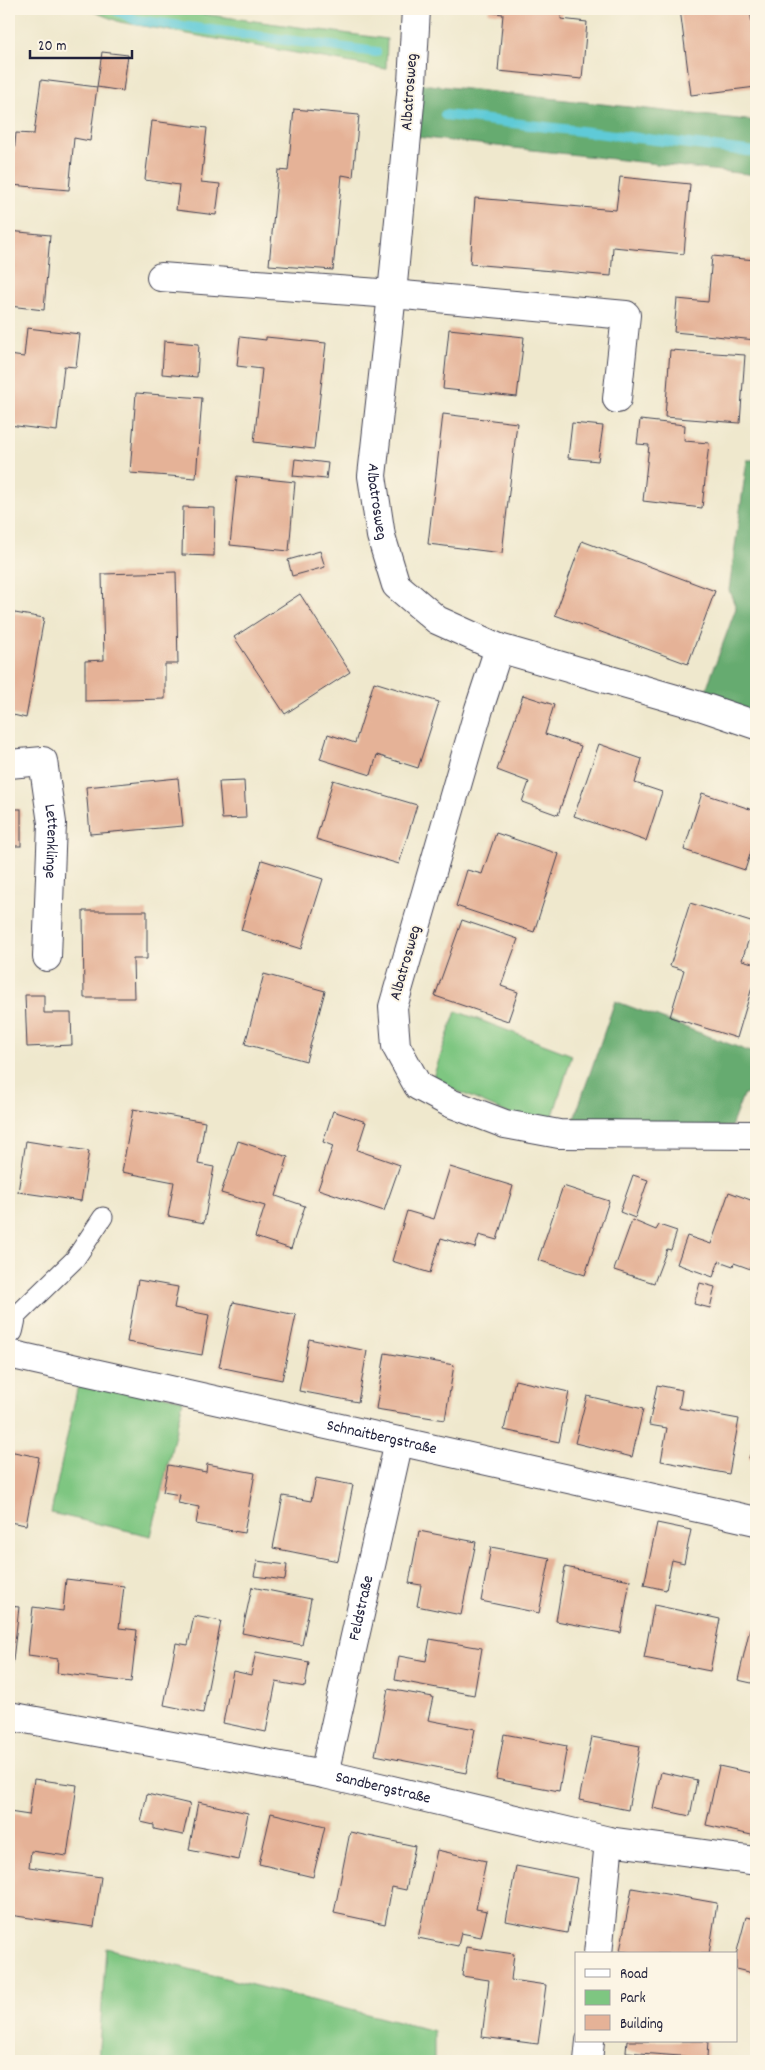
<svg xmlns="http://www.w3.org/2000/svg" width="765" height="2070" font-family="Dekko,sans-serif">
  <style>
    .green { fill: #7ec681; stroke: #50745e }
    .forest { fill: #66ab6f; stroke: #465 }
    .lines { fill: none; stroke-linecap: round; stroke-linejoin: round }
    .stream { stroke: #5ecad7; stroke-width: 10 }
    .building { fill: #e5b297 }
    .service-casing { stroke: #414051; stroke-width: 21 }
    .minor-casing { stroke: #414051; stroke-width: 30 }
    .service { stroke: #fff; stroke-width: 19 }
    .minor { stroke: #fff; stroke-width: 28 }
    .labels { text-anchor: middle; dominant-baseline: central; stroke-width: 4; stroke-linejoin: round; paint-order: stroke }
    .street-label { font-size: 16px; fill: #22223b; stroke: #fcf5e5 }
  </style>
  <rect width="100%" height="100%" fill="#fcf5e5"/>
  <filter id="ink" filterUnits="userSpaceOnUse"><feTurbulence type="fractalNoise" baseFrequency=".02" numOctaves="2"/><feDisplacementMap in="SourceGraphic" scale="10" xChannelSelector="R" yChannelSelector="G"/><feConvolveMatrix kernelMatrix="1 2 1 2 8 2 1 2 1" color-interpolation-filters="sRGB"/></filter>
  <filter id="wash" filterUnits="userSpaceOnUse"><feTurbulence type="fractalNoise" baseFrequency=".0096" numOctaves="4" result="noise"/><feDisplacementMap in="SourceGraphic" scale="20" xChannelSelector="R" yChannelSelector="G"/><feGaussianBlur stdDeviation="1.12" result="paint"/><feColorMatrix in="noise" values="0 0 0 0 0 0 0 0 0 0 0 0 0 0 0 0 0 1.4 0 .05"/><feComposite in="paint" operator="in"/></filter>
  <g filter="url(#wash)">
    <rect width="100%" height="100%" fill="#efe8cd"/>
    <g class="green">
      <path d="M87 9H166L387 39 386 69 120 22Z"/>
      <path d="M456 1011 572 1055 551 1122 514 1116 432 1080Z"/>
      <path d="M80 1375 183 1400 151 1536 51 1513Z"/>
      <path d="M106 1948 434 2031V2061H98Z"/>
    </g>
    <g class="forest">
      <path d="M412 83 756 121V175L407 136Z"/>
      <path d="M747 460H756V725L700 706 736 608 729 590Z"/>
      <path d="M615 1001 756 1054V1092L743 1095 731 1127 571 1128Z"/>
    </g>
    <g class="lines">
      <g class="stream">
        <path d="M114 9 136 20 376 52"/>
        <path d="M445 115 756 152"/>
      </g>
    </g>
    <g id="blocks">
      <g class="building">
        <path d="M489 9H562L561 19 587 22 582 79 498 71 503 14 488 12Z"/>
        <path d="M680 9H750L756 55V87L691 95Z"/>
        <path d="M102 52 128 55 123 91 97 87 90 141 74 138 69 190 11 185 16 133 34 134 41 80 97 87Z"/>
        <path d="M294 109 359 115 353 177 342 175 333 270 269 265 278 170 288 171Z"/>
        <path d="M152 121 207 128 201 182 220 184 216 215 176 210 179 185 145 180Z"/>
        <path d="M620 177 690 184 684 254 613 247 611 276 470 264 475 198 616 210Z"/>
        <path d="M9 231 50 235 44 310 9 306Z"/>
        <path d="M712 256 756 260V340L674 332 677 299 708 302Z"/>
        <path d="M27 328 80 334 76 367 64 366 57 431 9 425V355L24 357Z"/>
        <path d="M449 329 524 337 517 397 443 389Z"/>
        <path d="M240 337 266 340V337L326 343 314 449 254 442 262 369 237 366Z"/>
        <path d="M164 341 199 344 197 377 162 374Z"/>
        <path d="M670 350 745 355 740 423 665 417Z"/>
        <path d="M136 393 202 398 196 478 130 473Z"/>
        <path d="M443 414 517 423 502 553 428 544Z"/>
        <path d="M640 420 685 425 684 441 709 443 702 508 643 501 649 445 637 444Z"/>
        <path d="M572 423 603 426 598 461 568 458Z"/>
        <path d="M295 459 328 463 326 479 293 476Z"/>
        <path d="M237 476 295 482 289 551 230 545Z"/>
        <path d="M183 507 215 508 214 556 182 555Z"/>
        <path d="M582 541 715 591 688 664 555 615Z"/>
        <path d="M320 551 325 567 292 576 288 560Z"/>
        <path d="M176 572 178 664H165V699L85 701V661L104 660 102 574Z"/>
        <path d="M300 594 350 672 285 714 234 637Z"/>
        <path d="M9 612 44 618 26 718 9 714Z"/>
        <path d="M374 682 439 702 418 768 377 755 371 775 320 759 328 734 355 743Z"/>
        <path d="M523 695 554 705 545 734 581 746 558 815 522 802 529 782 497 770Z"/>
        <path d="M599 744 642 759 635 783 662 792 646 841 574 816Z"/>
        <path d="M178 778 183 826 90 834 86 787Z"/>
        <path d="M333 780 417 805 399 864 316 839Z"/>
        <path d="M244 781 246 818 222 819 219 782Z"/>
        <path d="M702 793 756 811V836L745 870 684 850Z"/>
        <rect x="9" y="809" width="12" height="37"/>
        <path d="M496 833 559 854 534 932 456 906 467 870 482 874Z"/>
        <path d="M262 860 323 879 301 949 241 930Z"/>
        <path d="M690 903 754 923 742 960 756 964V974L737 1038 670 1017 684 970 670 966Z"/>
        <path d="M83 911H147V959H133L134 998H84Z"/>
        <path d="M462 920 518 939 501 986 518 992 508 1021 435 996Z"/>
        <path d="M264 974 325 991 306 1061 245 1044Z"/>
        <path d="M25 995H44V1013H71L72 1045 27 1047Z"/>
        <path d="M133 1109 205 1122 198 1164 214 1167 204 1223 168 1216 174 1182 122 1172Z"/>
        <path d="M333 1111 366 1122 357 1150 400 1165 384 1211 318 1189 333 1146 323 1142Z"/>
        <path d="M26 1141 89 1151 81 1201 18 1192Z"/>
        <path d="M238 1141 288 1157 276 1196 305 1206 291 1249 255 1237 265 1206 221 1193Z"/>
        <path d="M450 1167 513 1186 497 1240 479 1235 475 1248 441 1238 430 1273 392 1261 407 1211 434 1219Z"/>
        <path d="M633 1175 648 1180 635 1218 620 1212Z"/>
        <path d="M563 1186 609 1201 585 1275 538 1260Z"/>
        <path d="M729 1192 756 1202V1271L734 1263 733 1266 719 1261 713 1277 677 1264 687 1236 711 1244Z"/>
        <path d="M632 1220 656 1230 659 1225 677 1231 671 1250 667 1249 654 1283 614 1270Z"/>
        <path d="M138 1280 178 1287 174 1308 209 1315 202 1355 127 1342Z"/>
        <path d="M700 1283 715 1287 710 1308 694 1304Z"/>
        <path d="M233 1302 296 1315 282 1380 219 1367Z"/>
        <path d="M309 1339 367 1351 358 1402 299 1391Z"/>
        <path d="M385 1353 454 1365 445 1420 376 1409Z"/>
        <path d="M515 1380 569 1392 559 1442 504 1430Z"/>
        <path d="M657 1385 682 1390 679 1408 739 1419 729 1474 661 1461 667 1428 649 1425Z"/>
        <path d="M587 1396 643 1409 632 1457 575 1443Z"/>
        <path d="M756 1438V1461L749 1458Z"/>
        <path d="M9 1451 39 1457 26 1525 9 1522Z"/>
        <path d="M207 1464 255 1473 244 1533 196 1524 199 1507 178 1503 180 1495 163 1492 168 1465 206 1472Z"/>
        <path d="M316 1478 353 1485 338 1561 273 1548 283 1496 311 1501Z"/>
        <path d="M657 1523 691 1530 684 1563 672 1560 666 1590 644 1585Z"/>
        <path d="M419 1531 476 1542 461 1615 417 1606 421 1585 409 1583Z"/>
        <path d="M491 1547 550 1558 539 1613 481 1601Z"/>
        <path d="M257 1561 287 1565 285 1580 254 1576Z"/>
        <path d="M565 1567 630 1580 621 1633 556 1621Z"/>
        <path d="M66 1579 124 1586 119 1628 137 1630 131 1682 57 1673 58 1659 28 1655 33 1607 63 1611Z"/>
        <path d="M252 1587 311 1599 302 1645 242 1633Z"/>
        <path d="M654 1605 720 1619 710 1671 644 1658Z"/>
        <path d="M9 1606 19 1607 11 1678 9 1677Z"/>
        <path d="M194 1616 221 1621 203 1713 164 1705 176 1643 188 1645Z"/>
        <path d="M750 1628 756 1630V1684L738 1680Z"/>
        <path d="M430 1639 482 1648 474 1695 395 1680 399 1656 426 1661Z"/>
        <path d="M256 1652 309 1662 305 1687 276 1682 266 1732 223 1723 233 1671 251 1675Z"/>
        <path d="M388 1689 433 1697 428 1720 475 1729 466 1773 375 1755Z"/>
        <path d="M504 1734 567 1746 559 1791 496 1779Z"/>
        <path d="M592 1737 640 1746 628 1810 579 1800Z"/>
        <path d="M719 1766 756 1774V1836L706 1825Z"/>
        <path d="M661 1772 697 1780 690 1816 653 1808Z"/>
        <path d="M34 1779 77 1785 67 1856 31 1851 29 1867 101 1877 94 1927 9 1915V1812L29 1815Z"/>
        <path d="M147 1794 190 1804 183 1835 154 1829V1825L141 1822Z"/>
        <path d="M198 1802 248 1813 239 1860 189 1850Z"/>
        <path d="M271 1813 325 1826 313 1877 259 1864Z"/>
        <path d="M350 1832 415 1846 406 1890 392 1887 385 1924 334 1913Z"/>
        <path d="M437 1850 486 1861 476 1909 487 1911 481 1937 461 1933 458 1946 418 1938Z"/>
        <path d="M516 1866 577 1878 567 1933 506 1921Z"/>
        <path d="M632 1888 717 1903 709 1954H639L620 1951Z"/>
        <path d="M746 1917 756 1919V1974L736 1969V1955Z"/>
        <path d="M466 1947 514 1954 511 1980 546 1985 538 2044 482 2037 489 1980 462 1976Z"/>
        <path d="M627 2041H708L707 2058 626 2052Z"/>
      </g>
    </g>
  </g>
  <g filter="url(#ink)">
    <use href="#blocks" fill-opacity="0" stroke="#414051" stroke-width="1"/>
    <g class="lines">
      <defs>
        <path id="service" d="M11 1321 75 1259 103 1217"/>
        <g id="minor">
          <path id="s1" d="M416 9 412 83 392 294 372 476 381 536 396 585 437 620 499 648 700 706 756 725"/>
          <path d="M161 277 392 294 626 315 617 399"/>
          <path d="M499 648 479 709 393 1007 396 1046 418 1086 450 1103 505 1124 559 1134 756 1135"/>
          <path id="s2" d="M9 764 43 761 52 823 47 957"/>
          <path d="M9 1330 11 1321"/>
          <path id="s3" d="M9 1354 756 1521"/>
          <path id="s4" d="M9 1716 324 1774 609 1841 756 1861"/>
          <path id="s5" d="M324 1774 399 1441"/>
          <path d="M598 1954 609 1841"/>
          <path d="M588 2061 590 2041"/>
        </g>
      </defs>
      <use href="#service" class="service-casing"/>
      <use href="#minor" class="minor-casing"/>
      <use href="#service" class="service"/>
      <use href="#minor" class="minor"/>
    </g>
  </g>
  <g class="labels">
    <g class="street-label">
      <text transform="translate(410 92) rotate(-86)">Albatrosweg</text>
      <text stroke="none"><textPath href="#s1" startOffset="495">Albatrosweg</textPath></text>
      <text stroke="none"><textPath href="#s2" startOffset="115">Lettenklinge</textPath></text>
      <text transform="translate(406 963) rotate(-74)">Albatrosweg</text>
      <text stroke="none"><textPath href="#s3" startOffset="382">Schnaitbergstraße</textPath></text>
      <text stroke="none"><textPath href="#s5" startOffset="170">Feldstraße</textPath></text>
      <text stroke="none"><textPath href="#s4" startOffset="381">Sandbergstraße</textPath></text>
    </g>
  </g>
  <rect width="765" height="2070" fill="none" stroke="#fcf5e5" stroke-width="30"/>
  <rect x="575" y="1952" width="162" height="90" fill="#fcf5e5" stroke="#a5a1a1"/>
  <rect x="585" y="1969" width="25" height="8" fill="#ffffff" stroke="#a5a1a1"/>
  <text x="620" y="1978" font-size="15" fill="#22223b">Road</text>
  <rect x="585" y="1990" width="25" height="15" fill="#7ec681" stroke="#a5a1a1"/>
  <text x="620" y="2002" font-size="15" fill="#22223b">Park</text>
  <rect x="585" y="2015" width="25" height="15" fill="#e5b297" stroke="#a5a1a1"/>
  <text x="620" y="2028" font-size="15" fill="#22223b">Building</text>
  <path d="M30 50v8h102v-8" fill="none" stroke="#22223b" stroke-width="2.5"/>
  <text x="38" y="50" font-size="15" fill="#22223b" stroke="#fcf5e5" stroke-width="4" paint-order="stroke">20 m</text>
</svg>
